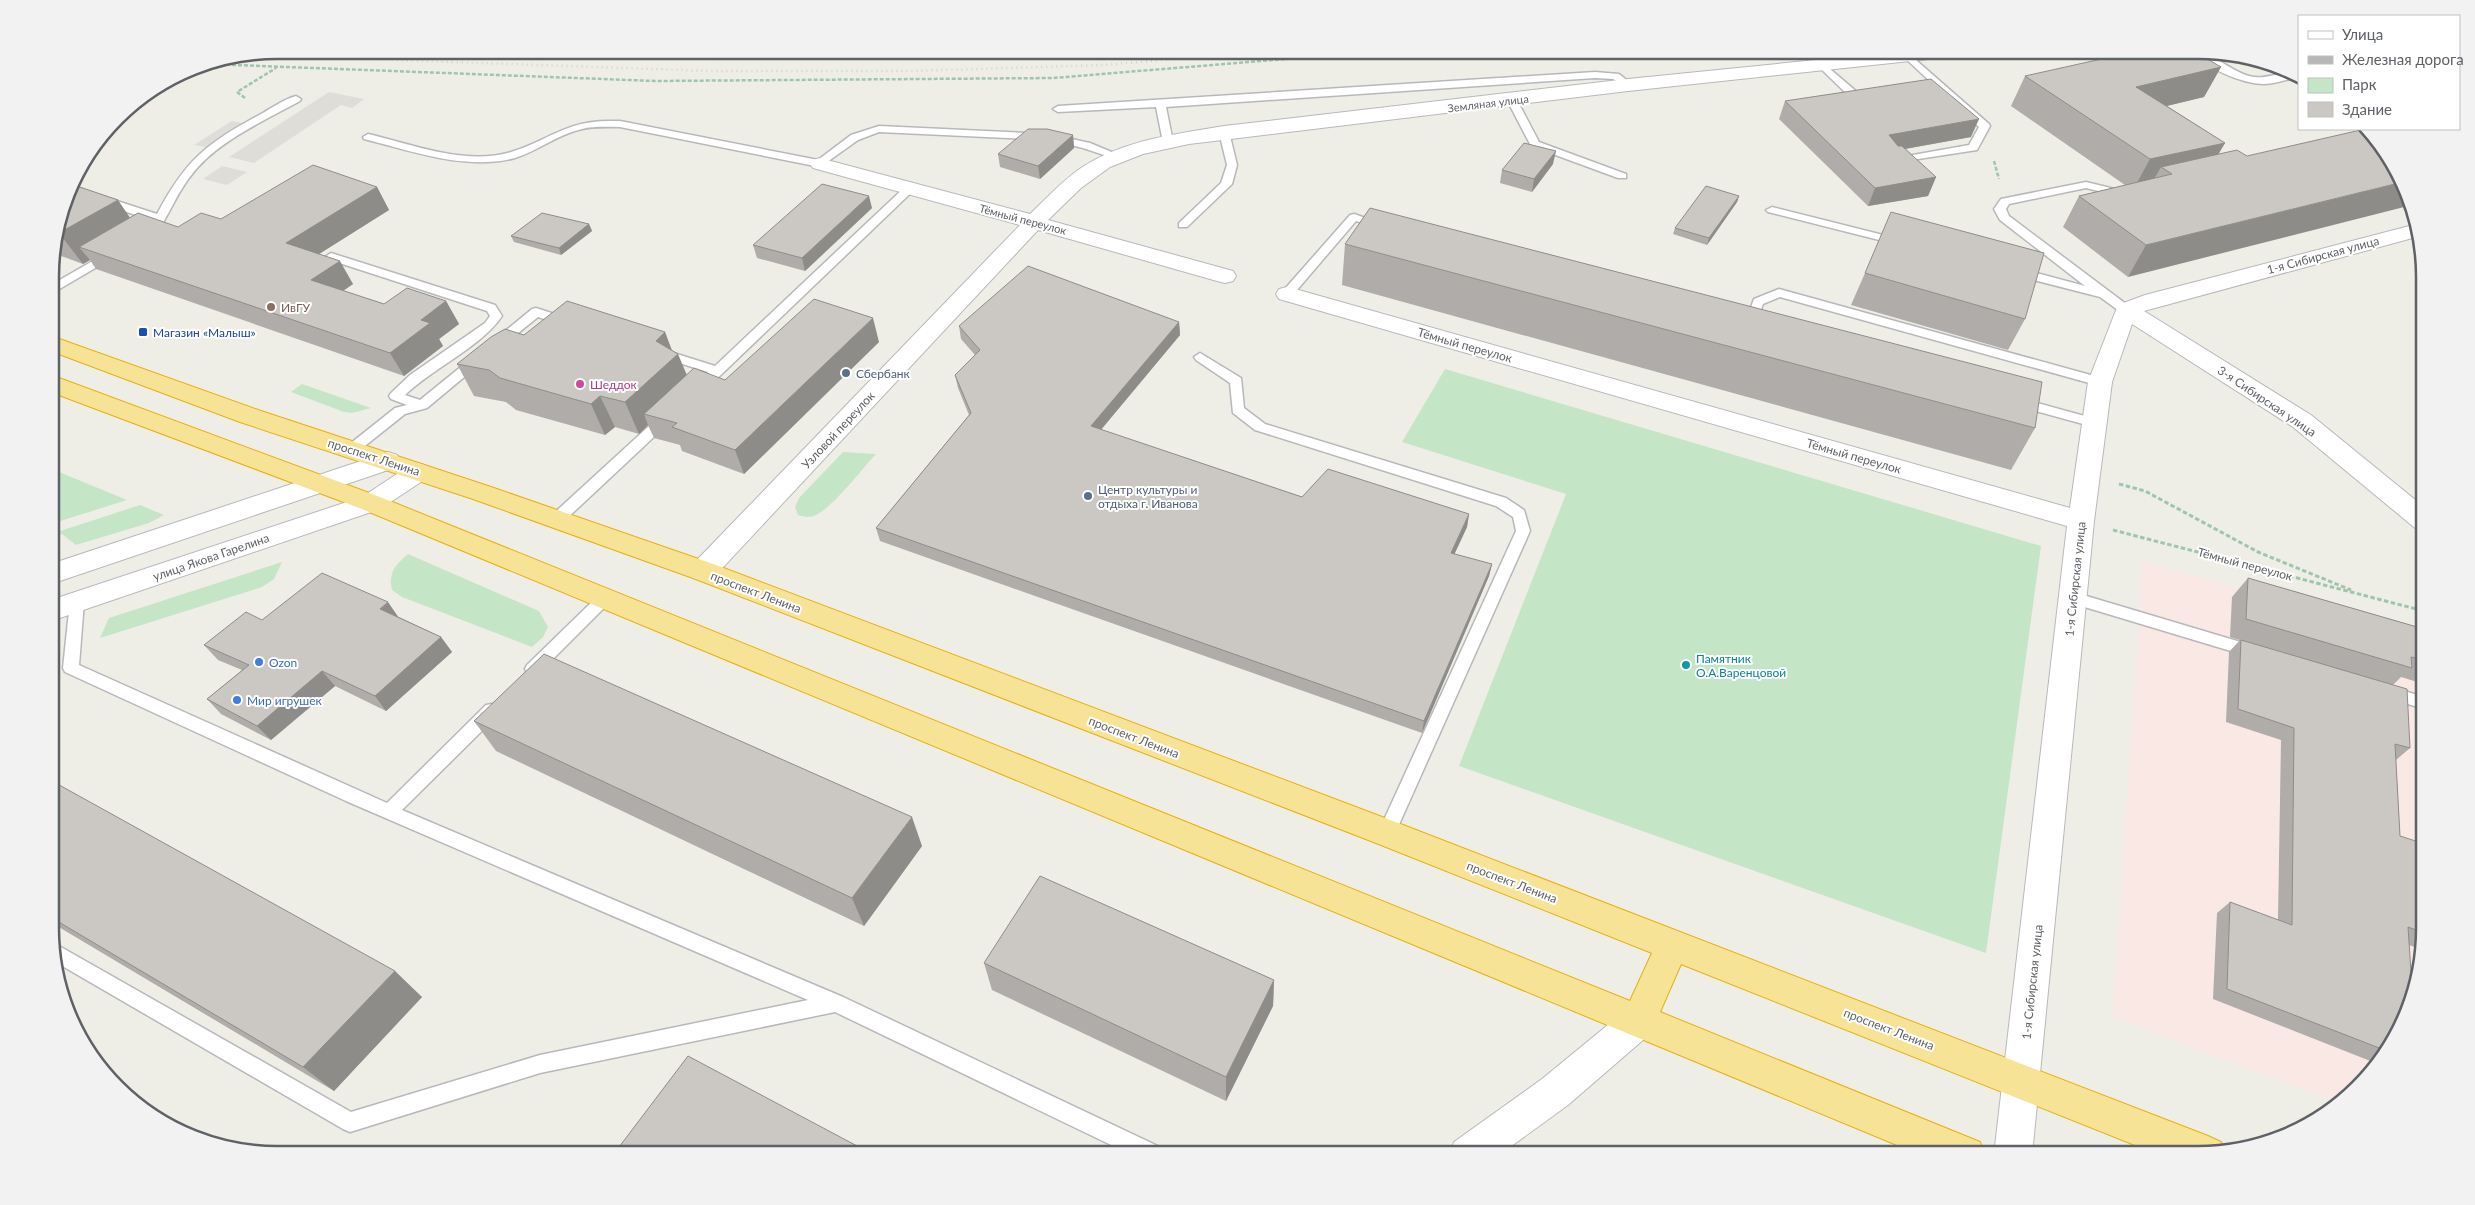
<svg xmlns="http://www.w3.org/2000/svg" width="2475" height="1205" font-family="Lato,sans-serif">
  <style>
    .industrial { fill: #deddd8 }
    .medical { fill: #fae8e4 }
    .green { fill: #c5e5c7 }
    .lines { fill: none; stroke-linecap: round; stroke-linejoin: round }
    .lane-casing { stroke: #b7b8bc; stroke-width: 3 }
    .street-casing { stroke: #b7b8bc; stroke-width: 2 }
    .secondary-casing { stroke: #b5b8bd; stroke-width: 2 }
    .highway-casing { stroke: #e7b00e; stroke-width: 2 }
    .path-far1 { stroke: #9ec6ac; stroke-width: 2.5; stroke-dasharray: 4 2; stroke-linecap: butt }
    .path { stroke: #9ec6ac; stroke-width: 3; stroke-dasharray: 4.5 2.5; stroke-linecap: butt }
    .lane { fill: #fff; fill-rule: evenodd }
    .street { fill: #fff; fill-rule: evenodd }
    .secondary { fill: #fff; fill-rule: evenodd }
    .highway { fill: #f7e396; fill-rule: evenodd }
    .rail { stroke: #b6b7b7; stroke-width: 2.5; stroke-dasharray: 0.5 4.5; stroke-linecap: butt }
    .wall { fill: #afaca9 }
    .shaded-wall { fill: #8e8c89 }
    .building { fill: #cbc8c4; stroke: #8e8c89 }
    .education-dot { fill: #8d6e63; stroke: #fff; stroke-width: 2 }
    .transit-dot { fill: #1a4fb4; stroke: #fff; stroke-width: 2 }
    .service-dot { fill: #5c6f8a; stroke: #fff; stroke-width: 2 }
    .hotel-dot { fill: #d1479c; stroke: #fff; stroke-width: 2 }
    .shop-dot { fill: #3f7fe0; stroke: #fff; stroke-width: 2 }
    .culture-dot { fill: #0f9aa8; stroke: #fff; stroke-width: 2 }
    .labels { text-anchor: middle; dominant-baseline: central; stroke-width: 4; stroke-linejoin: round; paint-order: stroke }
    .far-street-label { font-size: 11px; fill: #5e6166; stroke: #fff }
    .street-label { font-size: 12px; fill: #5e6166; stroke: #fff }
    .education-label { font-size: 12px; fill: #785e54; stroke: #fff; text-anchor: start }
    .transit-label { font-size: 12px; fill: #164399; stroke: #fff; text-anchor: start }
    .service-label { font-size: 12px; fill: #4e5e75; stroke: #fff; text-anchor: start }
    .hotel-label { font-size: 12px; fill: #b23c85; stroke: #fff; text-anchor: start }
    .culture-label { font-size: 12px; fill: #0d838f; stroke: #fff; text-anchor: start }
    .shop-label { font-size: 12px; fill: #366cbe; stroke: #fff; text-anchor: start }
    .rim { fill: none; stroke: #5e6166; stroke-width: 2.5 }
  </style>
  <rect width="100%" height="100%" fill="#efeee6"/>
  <g class="industrial">
    <path d="M329 92 364 99 352 108 341 105 254 163 229 157Z"/>
    <path d="M232 121 253 125 216 149 194 145Z"/>
    <path d="M222 166 247 172 227 185 203 179Z"/>
  </g>
  <path class="medical" d="M2143 562 2424 637 2425 929 2402 1029 2369 1078 2339 1104 2113 1017Z"/>
  <g class="green">
    <path d="M1445 369 2041 546 1986 953 1459 766 1566 494 1402 442Z"/>
    <path d="M302 384 371 408 352 413 344 412 291 392Z"/>
    <path d="M843 452 876 454C862 469 833 507 816 515 810 518 804 517 798 515L795 507 799 498Z"/>
    <path d="M59 472 127 500 51 524V476Z"/>
    <path d="M140 505 164 515 149 523 76 545 62 534 51 537V534Z"/>
    <path d="M408 554 539 611 548 627 543 637 532 647 402 597 392 590C388 573 395 565 408 554Z"/>
    <path d="M282 562 274 579 262 587 100 638 109 618Z"/>
  </g>
  <g class="lines">
    <defs>
      <g id="lane">
        <path d="M2189 50C2211 50 2228 70 2249 76 2267 81 2284 69 2299 73V77C2287 79 2276 84 2264 84 2241 84 2205 67 2189 50Z"/>
        <path d="M1909 54 1989 124 1990 126 1977 150 1892 163 1891 161 1896 158 1969 145 1979 127 1906 59V55Z"/>
        <path d="M1823 63 1857 92V96H1849L1820 68V64Z"/>
        <path d="M1595 72 1619 74 1633 85 1628 88 1613 79 1595 78 1166 107 1173 142 1168 145 1163 142 1156 107 1058 112 1053 109 1058 106Z"/>
        <path d="M296 96 301 99 300 101C262 122 215 142 189 178 177 194 169 214 158 231L151 235H143L141 233 153 221 69 192 71 186 74 187 157 214C186 159 207 143 261 114 272 108 284 99 296 96Z"/>
        <path d="M1512 97 1517 100 1539 142 1626 174V178H1618L1531 146 1507 100Z"/>
        <path d="M608 121H620L818 160 851 135 879 126 1049 134 1090 143 1121 156 1116 159 1083 148 1049 140 879 132 858 140 820 167 620 127C607 127 594 126 582 129 558 134 538 151 515 158 465 171 412 151 364 139L363 137 368 134C412 144 465 166 511 152 548 141 565 121 608 121Z"/>
        <path d="M1224 129 1229 132 1237 165 1232 184 1187 227H1179V223L1221 183 1227 165 1219 132Z"/>
        <path d="M2086 182 2127 192 2129 194 2123 197 2086 188 2009 204 2006 209 2009 216 2130 307 2132 310 2130 313H2122L2100 297 2014 275 2012 272 2018 268 2085 286 2000 220 1994 209 2001 199Z"/>
        <path d="M910 185 914 186V190L703 392H693L692 389 708 372 657 356 655 353 657 350 661 349 715 366 906 186Z"/>
        <path d="M1772 207 1903 240 1905 242 1899 245 1768 212 1766 210Z"/>
        <path d="M1354 214 1386 225 1380 228 1356 221 1291 297H1283L1281 294 1283 291 1350 215Z"/>
        <path d="M110 251 116 255 114 257 51 294V285Z"/>
        <path d="M331 253 495 305 502 316C481 347 433 368 405 395L420 400 473 357H481L483 360 481 363 427 408 405 414 356 453H346L344 450 346 447 395 408 407 405 391 399 389 396 391 393 410 375 485 323 490 316 487 311 327 259 325 257Z"/>
        <path d="M1779 289 2105 379 2106 382 2100 386 1780 297 1763 304 1754 329H1746L1744 326 1754 299Z"/>
        <path d="M536 308 570 319 572 322 566 326 538 317 501 347H493L491 344 493 341 532 309Z"/>
        <path d="M1200 353 1241 378 1244 408 1265 424 1506 498 1524 510 1530 531 1393 838 1387 840 1381 838 1378 833 1516 531 1513 517 1496 506 1255 430 1233 413 1230 383 1196 360 1194 357Z"/>
        <path d="M2019 398 2099 420 2101 423 2094 427 2014 405 2012 402 2014 399Z"/>
        <path d="M666 414 673 418 671 421 562 523H552L550 519 552 515 661 415Z"/>
        <path d="M605 592 610 594 612 598 610 602 539 673 533 675 527 673 525 669 527 665 600 594Z"/>
        <path d="M2073 592 2254 646 2259 648 2262 652 2259 656 2254 658 2068 602 2066 598 2068 594Z"/>
        <path d="M77 596 82 598 84 602 79 665 387 803 486 705 492 704 498 705 500 710 498 715 402 810 843 997 1162 1148 1165 1155H1132L835 1012 540 1073 350 1132 343 1129 52 960V942L351 1112 540 1055 808 1000 346 801 65 672 63 668 70 602 72 598Z"/>
        <path d="M2388 686 2424 697V709L2382 696 2380 692 2382 688Z"/>
      </g>
      <g id="street">
        <path d="M1915 50H1976L1973 54 1967 55 1628 91 1189 144 1143 154 1110 167 1081 188 1048 220 1233 271 1236 276 1233 281 1225 283 1217 281 1038 230 713 578 703 581 693 578 690 571 693 564 1020 225 813 168 810 164 813 160 820 158 827 160 1030 214C1046 199 1062 181 1081 168 1123 140 1176 134 1224 126L1628 79Z"/>
        <path d="M2417 224 2420 236 2144 311 2311 415 2424 507V530L2415 528 2293 427 2132 324 2112 382 2094 521 2032 1155H1994L2067 526 1279 299 1276 294 1279 289 1287 287 1295 289 2070 508 2088 382 2118 305 2145 295Z"/>
        <path d="M1638 1005 1650 1010 1655 1022 1650 1034 1568 1105 1499 1155H1449L1454 1142 1542 1079 1626 1010Z"/>
      </g>
      <g id="secondary">
        <path d="M388 452 397 455 401 461 397 467 51 584V564Z"/>
        <path d="M418 463 427 466 431 472 427 478 380 509 51 621V600L362 497 409 466Z"/>
      </g>
      <path id="highway" d="M51 336 258 410 491 487 713 564 1398 823 2208 1136 2221 1142 2225 1152 2213 1155H2160L1681 964 1660 1012 1980 1142 1985 1155H1921L362 509 51 392V375L380 497 1630 1001 1652 953 1376 843 693 578 473 499 240 422 51 351Z"/>
    </defs>
    <use href="#lane" class="lane-casing"/>
    <use href="#street" class="street-casing"/>
    <use href="#secondary" class="secondary-casing"/>
    <use href="#highway" class="highway-casing"/>
    <g class="path-far1">
      <path d="M208 64 655 81 1053 78 1396 50"/>
      <path d="M245 98 237 92 276 68"/>
      <path d="M1994 161 1999 179"/>
    </g>
    <g class="path">
      <path d="M2119 484 2145 491 2258 552 2351 590"/>
      <path d="M2113 530 2424 611"/>
    </g>
    <use href="#lane" class="lane"/>
    <use href="#street" class="street"/>
    <use href="#secondary" class="secondary"/>
    <use href="#highway" class="highway"/>
    <g class="rail">
      <path d="M534 50 712 59H911L1149 50"/>
      <path d="M252 55 709 71H910L1105 65 1277 50"/>
    </g>
  </g>
  <g class="wall">
    <path d="M2255 63 2271 67 2264 68Z"/>
    <path d="M2221 67 2204 97 2167 106 2225 143 2128 277 2063 227 2079 196 2125 185 2011 106 2025 76Z"/>
    <path d="M1785 101 1971 137 1905 149 1936 177 1928 196 1868 206 1779 119Z"/>
    <path d="M1073 135 1074 148 1040 179 1000 167 998 154Z"/>
    <path d="M1553 164 1532 192 1500 183 1502 170Z"/>
    <path d="M71 184 130 218 178 227 221 219 377 187 389 210 319 254 353 284 343 291 384 304 446 301 459 324 439 339 443 346 404 376 96 269 90 260 83 264 53 253Z"/>
    <path d="M1739 196 1737 202 1707 245 1673 234 1675 228Z"/>
    <path d="M872 208 805 271 757 258 753 245Z"/>
    <path d="M589 224 592 231 561 255 514 242 511 236Z"/>
    <path d="M1345 244 2035 428 2011 470 1342 285Z"/>
    <path d="M1865 273 2025 319 2008 350 1851 305Z"/>
    <path d="M1179 322 1180 335 1101 430 1302 497 1469 514 1467 527 1454 554 1492 564 1489 576 1422 733 880 541 876 528 969 415 958 388 955 375 975 355 961 339 959 326Z"/>
    <path d="M665 332 672 350 687 375 725 380 879 342 744 474 682 451 680 445 654 438 648 425 639 434 615 427 605 435 516 410 506 402 474 396 457 364 524 335Z"/>
    <path d="M2248 578 2424 629V684L2401 677 2393 685 2410 748 2396 760 2400 836 2425 929 2420 949 2409 945 2402 1029 2378 1064 2213 999 2217 913 2230 902 2278 920 2281 740 2226 722 2229 652 2240 640 2230 637 2232 597Z"/>
    <path d="M399 617 441 637 452 652 386 711 335 686 271 740 221 714 207 699 242 670 218 660 204 645 262 620Z"/>
    <path d="M474 721 922 846 864 926 496 751Z"/>
    <path d="M52 781 422 997 334 1091 52 923Z"/>
    <path d="M984 963 1274 980 1273 1006 1226 1101 992 990Z"/>
    <path d="M1714 1147 1732 1155H1709Z"/>
  </g>
  <g class="shaded-wall">
    <path d="M2221 67 2204 97 2120 117 2136 87Z"/>
    <path d="M1979 119 1971 137 1882 153 1889 135Z"/>
    <path d="M1073 135 1074 148 1040 179 1038 166Z"/>
    <path d="M2225 143 2207 174H2172L2161 167 2150 186 2133 190 2150 159Z"/>
    <path d="M1556 151 1553 164 1532 192 1534 179Z"/>
    <path d="M1936 177 1928 196 1868 206 1875 188Z"/>
    <path d="M2403 182 2408 190 2412 205 2128 277 2146 245Z"/>
    <path d="M377 187 389 210 300 266 286 243Z"/>
    <path d="M869 196 872 208 805 271 802 258Z"/>
    <path d="M1739 196 1737 202 1707 245 1709 238Z"/>
    <path d="M118 200 139 231 79 247 90 260 83 264 59 233Z"/>
    <path d="M589 224 592 231 561 255 559 248Z"/>
    <path d="M340 261 353 284 325 303 311 280Z"/>
    <path d="M446 301 459 324 439 339 443 346 404 376 390 353 421 320Z"/>
    <path d="M873 318 879 342 744 474 735 450Z"/>
    <path d="M1179 322 1180 335 1093 439 1091 426Z"/>
    <path d="M665 332 674 357 678 354 691 385 644 414 648 425 639 434 625 402 656 341Z"/>
    <path d="M600 396 615 427 605 435 591 404Z"/>
    <path d="M1469 514 1467 527 1449 566 1451 553Z"/>
    <path d="M1492 564 1489 576 1422 733 1424 721Z"/>
    <path d="M388 602 399 618 380 609Z"/>
    <path d="M441 637 452 652 386 711 375 696Z"/>
    <path d="M322 671 335 686 271 740 257 726Z"/>
    <path d="M912 817 922 846 864 926 852 898Z"/>
    <path d="M395 971 422 997 334 1091 303 1067Z"/>
    <path d="M1274 980 1273 1006 1226 1101V1077Z"/>
  </g>
  <g class="building">
    <path d="M2142 50H2192L2221 67 2136 87 2225 143 2150 159 2025 76Z"/>
    <path d="M1931 79 1979 119 1889 135 1898 146H1902L1936 177 1875 188 1785 101Z"/>
    <path d="M1028 129H1047L1073 135 1038 166 998 154Z"/>
    <path d="M2365 129H2366L2378 139 2403 182 2146 245 2079 196 2172 174 2161 167 2237 150 2247 156Z"/>
    <path d="M1524 143 1556 151 1534 179 1502 170Z"/>
    <path d="M313 165 377 187 286 243 340 261 311 280 384 304 407 288 446 301 421 320 430 323 390 353 79 247 138 213 178 227 201 213 221 219Z"/>
    <path d="M71 184 118 200 59 233H58Z"/>
    <path d="M822 184 869 196 802 258 753 245Z"/>
    <path d="M1706 186 1739 196 1709 238 1675 228Z"/>
    <path d="M1370 208 2042 382 2035 428 1345 244Z"/>
    <path d="M1891 212 2044 253 2025 319 1865 273Z"/>
    <path d="M542 213 589 224 559 248 511 236Z"/>
    <path d="M1028 266 1179 322 1091 426 1302 497 1328 469 1469 514 1451 553 1492 564 1424 721 876 528 971 413 955 375 980 350 959 326Z"/>
    <path d="M814 299 873 318 735 450 672 427 677 423 644 414 694 368 725 380Z"/>
    <path d="M567 301 665 332 656 341 678 354 625 402 600 396 591 404 500 378 489 370 457 364 491 337 505 329 524 335Z"/>
    <path d="M322 573 388 602 380 609 441 637 375 696 322 671 257 726 207 699 249 665 204 645 246 612 262 620Z"/>
    <path d="M2248 578 2424 629V660L2411 657 2412 668 2246 619Z"/>
    <path d="M2241 640 2407 689 2410 748 2395 744 2400 836 2425 844V929L2424 933 2408 927 2412 987 2402 1029 2387 1051 2227 989 2230 902 2292 925 2294 728 2238 709Z"/>
    <path d="M544 654 912 817 852 898 474 721Z"/>
    <path d="M52 781 395 971 303 1067 52 918Z"/>
    <path d="M1040 876 1274 980 1226 1077 984 963Z"/>
    <path d="M688 1056 874 1155H613Z"/>
    <path d="M1714 1147 1732 1155H1712Z"/>
  </g>
  <circle class="education-dot" cx="271" cy="307" r="5"/>
  <rect class="transit-dot" x="138" y="327" width="10" height="10" rx="2.5"/>
  <g class="service-dot">
    <circle cx="846" cy="373" r="5"/>
    <circle cx="1088" cy="496" r="5"/>
  </g>
  <circle class="hotel-dot" cx="580" cy="384" r="5"/>
  <g class="shop-dot">
    <circle cx="259" cy="662" r="5"/>
    <circle cx="237" cy="700" r="5"/>
  </g>
  <circle class="culture-dot" cx="1686" cy="665" r="5"/>
  <g class="labels">
    <g class="far-street-label">
      <text transform="translate(1488 103) rotate(-7)">Земляная улица</text>
      <text transform="translate(1023 219) rotate(15)">Тёмный переулок</text>
    </g>
    <g class="street-label">
      <text transform="translate(2323 255) rotate(-15)">1-я Сибирская улица</text>
      <text transform="translate(1465 345) rotate(16)">Тёмный переулок</text>
      <text transform="translate(2267 401) rotate(34)">3-я Сибирская улица</text>
      <text transform="translate(838 430) rotate(-47)">Узловой переулок</text>
      <text transform="translate(1854 456) rotate(16)">Тёмный переулок</text>
      <text transform="translate(374 457) rotate(18)">проспект Ленина</text>
      <text transform="translate(211 557) rotate(-19)">улица Якова Гарелина</text>
      <text transform="translate(2245 564) rotate(15)">Тёмный переулок</text>
      <text transform="translate(2075 579) rotate(-84)">1-я Сибирская улица</text>
      <text transform="translate(756 592) rotate(21)">проспект Ленина</text>
      <text transform="translate(1134 737) rotate(21)">проспект Ленина</text>
      <text transform="translate(1512 882) rotate(21)">проспект Ленина</text>
      <text transform="translate(2032 982) rotate(-84)">1-я Сибирская улица</text>
      <text transform="translate(1889 1029) rotate(21)">проспект Ленина</text>
    </g>
    <g class="education-label">
      <text x="281" y="307">ИвГУ</text>
    </g>
    <g class="transit-label">
      <text x="153" y="332">Магазин «Малыш»</text>
    </g>
    <g class="service-label">
      <text x="856" y="373">Сбербанк</text>
      <text x="1098" y="489">Центр культуры и<tspan x="1098" dy="14">отдыха г. Иванова</tspan></text>
    </g>
    <g class="hotel-label">
      <text x="590" y="384">Шеддок</text>
    </g>
    <g class="culture-label">
      <text x="1696" y="658">Памятник<tspan x="1696" dy="14">О.А.Варенцовой</tspan></text>
    </g>
    <g class="shop-label">
      <text x="269" y="662">Ozon</text>
      <text x="247" y="700">Мир игрушек</text>
    </g>
  </g>
  <path d="M0 0H2475V1205H0ZM277 59H2198A218 218 0 0 1 2416 277V928A218 218 0 0 1 2198 1146H277A218 218 0 0 1 59 928V277A218 218 0 0 1 277 59Z" fill="#f2f2f3" fill-rule="evenodd"/>
  <path class="rim" d="M277 59H2198A218 218 0 0 1 2416 277V928A218 218 0 0 1 2198 1146H277A218 218 0 0 1 59 928V277A218 218 0 0 1 277 59Z"/>
  <rect x="2298" y="15" width="162" height="115" fill="#ffffff" stroke="#bfc0c2"/>
  <rect x="2308" y="31" width="25" height="8" fill="#ffffff" stroke="#bfc0c2"/>
  <text x="2342" y="40" font-size="15" fill="#5e6166">Улица</text>
  <rect x="2308" y="56" width="25" height="8" fill="#b6b7b7" stroke="#bfc0c2"/>
  <text x="2342" y="65" font-size="15" fill="#5e6166">Железная дорога</text>
  <rect x="2308" y="78" width="25" height="15" fill="#c5e5c7" stroke="#bfc0c2"/>
  <text x="2342" y="90" font-size="15" fill="#5e6166">Парк</text>
  <rect x="2308" y="102" width="25" height="15" fill="#cbc8c4" stroke="#bfc0c2"/>
  <text x="2342" y="115" font-size="15" fill="#5e6166">Здание</text>
</svg>
